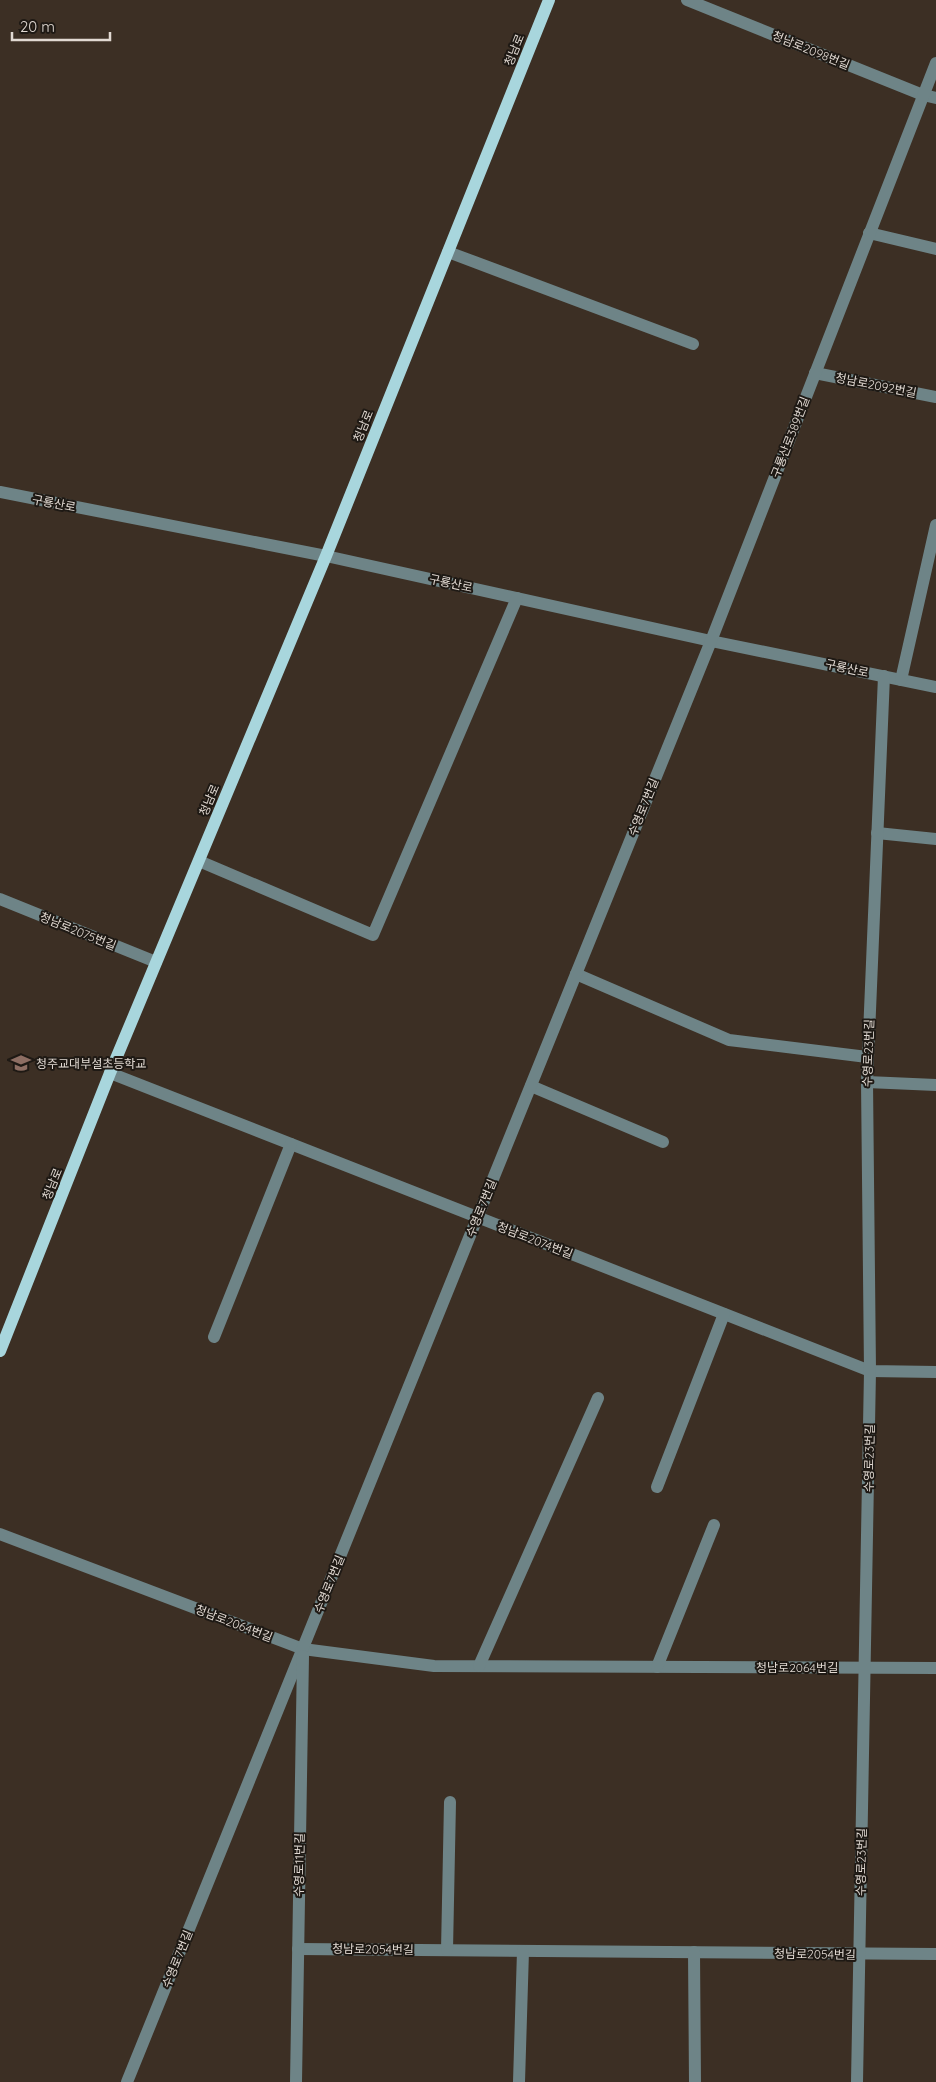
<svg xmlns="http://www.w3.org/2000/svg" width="936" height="2082" font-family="Quicksand,'Noto Sans KR',sans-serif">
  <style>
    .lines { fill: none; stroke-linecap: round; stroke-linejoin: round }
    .minor { stroke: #6e8487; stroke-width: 12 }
    .major { stroke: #a8d6dd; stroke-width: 12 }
    .labels { text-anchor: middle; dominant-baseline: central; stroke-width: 4; stroke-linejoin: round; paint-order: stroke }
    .street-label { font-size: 12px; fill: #e1d9d2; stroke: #1e1914 }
    .poi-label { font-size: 12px; fill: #e1d9d2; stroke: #1e1914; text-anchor: start }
  </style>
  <rect width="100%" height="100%" fill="#3c2f24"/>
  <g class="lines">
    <g class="minor">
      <path d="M687 0 923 95 936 98"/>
      <path d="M869 233 936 249"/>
      <path d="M448 252 693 344"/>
      <path d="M815 373 936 397"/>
      <path d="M0 492 326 556 711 641 936 687"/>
      <path d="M901 680 936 525"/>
      <path d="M877 833 936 839"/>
      <path d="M199 861 373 935 517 598"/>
      <path d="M0 899 156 962"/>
      <path d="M576 974 729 1040 867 1057"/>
      <path d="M110 1073 870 1371 936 1372"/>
      <path d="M867 1082 936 1085"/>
      <path d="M531 1086 663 1142"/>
      <path d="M214 1337 291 1144"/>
      <path d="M657 1487 724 1314"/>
      <path d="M0 1534 303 1649 434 1666 936 1668"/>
      <path d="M479 1666 598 1398"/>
      <path d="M657 1667 714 1525"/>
      <path d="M298 1949 936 1954"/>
      <path d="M447 1950 450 1802"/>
      <path d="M694 1952 695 2082"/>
      <path d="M127 2082 711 641 936 63"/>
      <path d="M296 2082 303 1656"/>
      <path d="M519 2082 523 1951"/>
      <path d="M857 2082 870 1371 867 1082 884 676"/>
    </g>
    <path class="major" d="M0 1351 110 1073 326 556 549 0"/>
  </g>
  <defs>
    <symbol id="school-bare" viewBox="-9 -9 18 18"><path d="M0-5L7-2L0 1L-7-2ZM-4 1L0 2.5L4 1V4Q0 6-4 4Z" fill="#8d6e63" stroke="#1e1914" stroke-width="2.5" paint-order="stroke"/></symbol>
  </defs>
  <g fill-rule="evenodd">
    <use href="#school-bare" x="7" y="1049" width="28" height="28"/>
  </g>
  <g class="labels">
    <g class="street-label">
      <text transform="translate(514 50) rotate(-68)">청남로</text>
      <text transform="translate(811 50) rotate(22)">청남로2098번길</text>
      <text transform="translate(876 385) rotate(11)">청남로2092번길</text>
      <text transform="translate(363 426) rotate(-68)">청남로</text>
      <text transform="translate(790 437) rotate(-69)">구룡산로389번길</text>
      <text transform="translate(54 503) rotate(11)">구룡산로</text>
      <text transform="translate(451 583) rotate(12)">구룡산로</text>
      <text transform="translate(847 668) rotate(12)">구룡산로</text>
      <text transform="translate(209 800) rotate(-67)">청남로</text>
      <text transform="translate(643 807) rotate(-68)">수영로7번길</text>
      <text transform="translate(78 931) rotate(22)">청남로2075번길</text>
      <text transform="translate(868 1053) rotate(-88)">수영로23번길</text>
      <text transform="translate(52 1184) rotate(-68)">청남로</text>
      <text transform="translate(481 1208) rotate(-68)">수영로7번길</text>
      <text transform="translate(535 1240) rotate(21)">청남로2074번길</text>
      <text transform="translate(869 1458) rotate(-89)">수영로23번길</text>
      <text transform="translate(329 1584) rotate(-68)">수영로7번길</text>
      <text transform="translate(234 1623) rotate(21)">청남로2064번길</text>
      <text x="797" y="1667">청남로2064번길</text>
      <text transform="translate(861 1862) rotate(-89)">수영로23번길</text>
      <text transform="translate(299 1865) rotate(-89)">수영로11번길</text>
      <text transform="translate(373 1949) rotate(1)">청남로2054번길</text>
      <text transform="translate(815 1954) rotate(1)">청남로2054번길</text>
      <text transform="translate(177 1959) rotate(-68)">수영로7번길</text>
    </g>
    <g class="poi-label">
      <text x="36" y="1063">청주교대부설초등학교</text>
    </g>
  </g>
  <path d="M12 32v8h98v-8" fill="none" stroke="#e1d9d2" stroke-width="2.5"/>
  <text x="20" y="32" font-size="15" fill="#e1d9d2" stroke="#1e1914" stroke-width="4" paint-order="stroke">20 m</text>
</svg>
